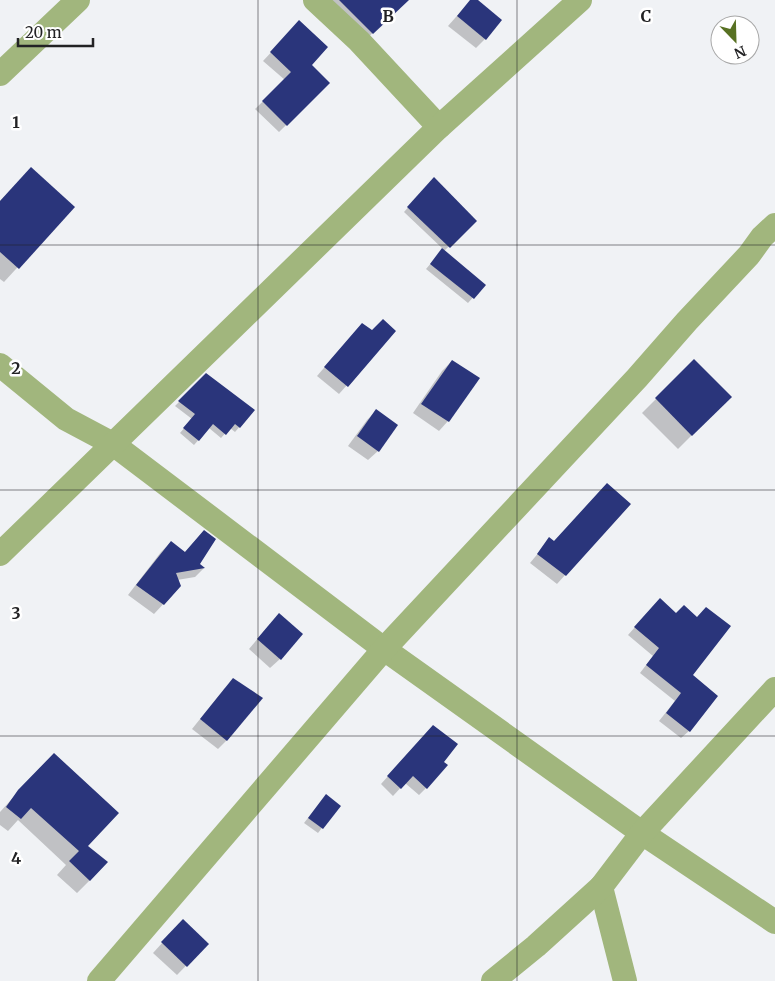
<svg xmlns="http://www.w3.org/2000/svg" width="775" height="981" font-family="Merriweather,serif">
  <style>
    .shadow { fill: #0003 }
    .building { fill: #2a357b }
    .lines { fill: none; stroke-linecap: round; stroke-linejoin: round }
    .street { stroke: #a1b67d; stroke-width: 24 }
    .grid { fill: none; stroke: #222224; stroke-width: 1; stroke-opacity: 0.55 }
    .grid-label { font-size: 16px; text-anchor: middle; font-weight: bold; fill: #222224; stroke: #fff; stroke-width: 5; stroke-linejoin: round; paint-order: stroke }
  </style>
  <rect width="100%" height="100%" fill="#f0f2f5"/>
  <g class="shadow">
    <path d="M327 0H407L358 47Z"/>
    <path d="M471 0H476L485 39 476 48 448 26Z"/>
    <path d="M292 30 310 65 329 83 279 132 255 109 285 80 263 61Z"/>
    <path d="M31 168 73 207 4 282 0 279V201Z"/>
    <path d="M430 183 476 221 444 251 484 285 468 303 426 269 443 249 404 212Z"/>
    <path d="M395 331 339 394 317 376 355 332Z"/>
    <path d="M452 361 448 421 439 431 413 413 442 371Z"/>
    <path d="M694 361 730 397 678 449 642 413Z"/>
    <path d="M206 375 254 410 235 432 230 428 221 438 209 428 194 445 180 433 192 419 175 406Z"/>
    <path d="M376 411 396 425 378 451 368 460 348 446 367 420Z"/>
    <path d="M629 504 557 584 530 563 550 539 554 543Z"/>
    <path d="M204 531 198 564 204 568 195 577 177 580 180 586 154 614 128 595 161 552 171 542 184 553Z"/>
    <path d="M652 608 691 675 689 731 681 738 659 721 675 701 640 673 653 656 628 635Z"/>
    <path d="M270 624 280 659 270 668 249 649Z"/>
    <path d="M225 688 227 740 218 749 192 729Z"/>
    <path d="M426 734V788L419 795 405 783 393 796 381 784Z"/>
    <path d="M41 767 86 846 90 880 77 893 57 875 66 865 18 820 8 831 0 825V812Z"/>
    <path d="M322 800 339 806 318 833 304 823Z"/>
    <path d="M174 930 207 944 177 975 153 953Z"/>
  </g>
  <g class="building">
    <path d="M339 0H409L373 34Z"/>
    <path d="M470 0H478L502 20 486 40 457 16Z"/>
    <path d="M299 20 328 47 312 65 330 83 287 126 262 101 291 72 270 52Z"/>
    <path d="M31 167 75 207 19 269 0 252V201Z"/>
    <path d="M434 177 477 221 450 248 407 207Z"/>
    <path d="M442 248 486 285 474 299 430 264Z"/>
    <path d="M383 319 396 331 348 387 324 367 362 323 372 330Z"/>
    <path d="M694 359 732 397 692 436 655 398Z"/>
    <path d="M452 360 480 378 449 422 421 404Z"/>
    <path d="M206 373 255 410 240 428 235 424 226 435 213 424 199 441 183 428 195 414 178 401Z"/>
    <path d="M376 409 398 425 379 452 357 436Z"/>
    <path d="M607 483 631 504 566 576 537 554 549 537 554 541Z"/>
    <path d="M204 530 216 539 200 564 205 568 176 573 181 586 164 605 136 585 171 541 185 552Z"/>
    <path d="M660 598 676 613 684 605 697 617 706 607 731 626 693 675 718 696 690 732 666 713 681 693 646 665 659 648 634 627Z"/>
    <path d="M279 613 303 634 281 660 257 639Z"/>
    <path d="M233 678 263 698 227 741 200 719Z"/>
    <path d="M433 725 458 744 444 762 448 765 427 789 413 776 401 789 387 776Z"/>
    <path d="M54 753 119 813 88 846 108 862 90 881 69 861 79 851 31 808 21 819 6 807 18 790Z"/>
    <path d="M326 794 341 806 323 829 308 818Z"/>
    <path d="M183 919 209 944 187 967 161 942Z"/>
  </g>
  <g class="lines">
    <g class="street">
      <path d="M315 0 359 41 439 127"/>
      <path d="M0 74 78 0"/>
      <path d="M0 365 66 419 113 444 384 649 642 833 775 922"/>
      <path d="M0 554 439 127 580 0"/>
      <path d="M601 887 625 981"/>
      <path d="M99 981 384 649 637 378 687 321 749 255 762 237 775 225"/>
      <path d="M493 981 536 946 601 887 642 833 775 689"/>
    </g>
  </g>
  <path class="grid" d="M258 0V981M517 0V981M0 245H775M0 490H775M0 736H775"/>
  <g class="grid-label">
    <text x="388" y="22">B</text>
    <text x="646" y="22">C</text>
    <text x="16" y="128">1</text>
    <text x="16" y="374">2</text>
    <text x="16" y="619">3</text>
    <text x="16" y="864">4</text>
  </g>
  <g transform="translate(735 40) rotate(157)"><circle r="24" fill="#ffffff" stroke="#a7a7a7"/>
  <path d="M0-4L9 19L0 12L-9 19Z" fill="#587123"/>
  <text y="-8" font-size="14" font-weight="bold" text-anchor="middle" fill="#222224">N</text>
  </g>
  <path d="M18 38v8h75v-8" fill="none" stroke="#222224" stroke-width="2.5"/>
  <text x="25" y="38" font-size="15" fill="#222224" stroke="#ffffff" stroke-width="4" paint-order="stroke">20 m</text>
</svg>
